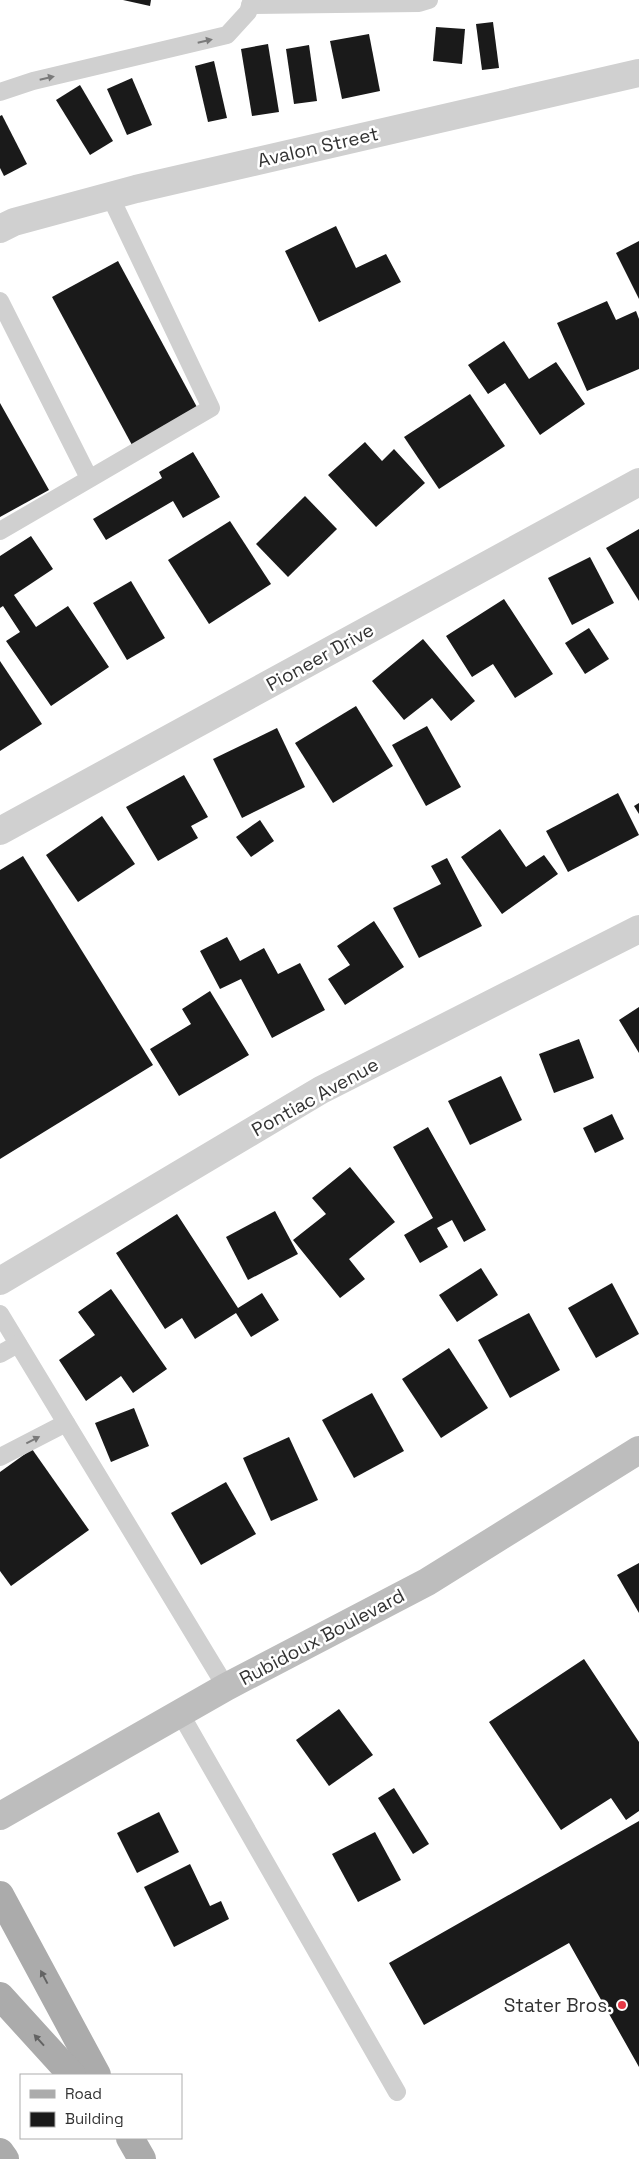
<svg xmlns="http://www.w3.org/2000/svg" width="639" height="2159" font-family="'Space Grotesk',sans-serif">
  <style>
    .building { fill: #1a1a1a }
    .lines { fill: none; stroke-linecap: round; stroke-linejoin: round }
    .service { stroke: #d0d0d0; stroke-width: 18 }
    .minor { stroke: #d0d0d0; stroke-width: 28 }
    .secondary { stroke: #bdbdbd; stroke-width: 28 }
    .primary { stroke: #ababab; stroke-width: 28 }
    .oneway { fill: #7a7a7a }
    .oneway2 { fill: #636363 }
    .poi-dot { fill: #e63946; stroke: #fff; stroke-width: 2 }
    .labels { text-anchor: middle; dominant-baseline: central; stroke-width: 5; stroke-linejoin: round; paint-order: stroke }
    .street-label { font-size: 19px; fill: #333; stroke: #fff }
    .poi-label { font-size: 19px; fill: #333; stroke: #fff; text-anchor: end }
  </style>
  <rect width="100%" height="100%" fill="#fff"/>
  <g class="building">
    <path d="M123 0H151L150 6Z"/>
    <path d="M493 22 499 68 482 70 476 24Z"/>
    <path d="M436 27 465 29 462 64 433 61Z"/>
    <path d="M369 34 380 91 342 99 330 41Z"/>
    <path d="M268 44 279 112 252 116 241 49Z"/>
    <path d="M309 45 317 101 294 104 286 49Z"/>
    <path d="M214 61 227 118 208 122 195 66Z"/>
    <path d="M132 78 152 125 127 135 107 89Z"/>
    <path d="M80 85 113 141 90 155 56 100Z"/>
    <path d="M2 115 27 164 4 176 0 168V116Z"/>
    <path d="M336 226 356 268 386 254 401 282 319 322 285 251Z"/>
    <path d="M639 241V299L616 253Z"/>
    <path d="M118 261 198 409 132 445 52 297Z"/>
    <path d="M607 301 616 320 636 311 639 319V369L587 391 557 323Z"/>
    <path d="M504 341 529 379 556 362 585 404 540 435 505 383 488 394 468 365Z"/>
    <path d="M470 394 505 446 439 489 404 437Z"/>
    <path d="M0 403 49 490 0 517Z"/>
    <path d="M365 442 382 461 394 449 425 483 376 527 328 475Z"/>
    <path d="M193 452 220 497 183 518 173 501 106 540 93 519 162 478 159 472Z"/>
    <path d="M305 496 337 529 288 577 256 544Z"/>
    <path d="M230 521 271 584 209 624 168 560Z"/>
    <path d="M639 529V601L606 548Z"/>
    <path d="M31 536 53 569 14 595 36 627 68 606 109 667 51 706 6 641 20 632 3 606 0 608V556Z"/>
    <path d="M590 557 614 603 572 625 548 578Z"/>
    <path d="M131 581 165 638 127 660 93 603Z"/>
    <path d="M504 599 553 674 515 698 493 664 472 677 446 636Z"/>
    <path d="M589 628 609 659 585 674 565 643Z"/>
    <path d="M423 639 475 701 451 721 432 698 404 720 372 681Z"/>
    <path d="M0 661 42 724 0 751Z"/>
    <path d="M356 706 393 766 333 803 295 743Z"/>
    <path d="M427 726 461 787 426 806 392 745Z"/>
    <path d="M277 728 305 787 242 818 213 759Z"/>
    <path d="M184 775 208 817 191 826 198 838 158 861 126 807Z"/>
    <path d="M618 793 639 835 568 872 546 831Z"/>
    <path d="M639 803V814L634 806Z"/>
    <path d="M102 816 135 864 78 902 46 855Z"/>
    <path d="M260 820 274 841 251 857 236 837Z"/>
    <path d="M500 829 526 867 544 855 558 874 502 914 461 857Z"/>
    <path d="M23 856 153 1065 0 1159V870Z"/>
    <path d="M447 858 482 926 419 958 393 908 441 884 431 866Z"/>
    <path d="M374 921 404 967 345 1005 328 979 350 965 337 946Z"/>
    <path d="M227 937 240 961 264 948 278 974 300 963 325 1010 272 1038 241 979 220 989 200 951Z"/>
    <path d="M210 991 249 1055 179 1096 150 1049 191 1024 182 1009Z"/>
    <path d="M639 1007V1053L619 1020Z"/>
    <path d="M579 1039 594 1078 554 1093 539 1054Z"/>
    <path d="M501 1076 522 1120 470 1145 448 1101Z"/>
    <path d="M612 1114 624 1139 595 1153 583 1128Z"/>
    <path d="M428 1127 486 1230 464 1242 452 1220 437 1228 448 1247 420 1263 404 1235 433 1218 393 1147Z"/>
    <path d="M350 1167 395 1222 349 1259 365 1279 340 1298 293 1240 326 1214 312 1198Z"/>
    <path d="M275 1211 298 1254 248 1280 226 1237Z"/>
    <path d="M177 1214 238 1308 262 1293 279 1320 251 1337 236 1313 195 1339 182 1318 165 1329 116 1253Z"/>
    <path d="M481 1268 498 1295 457 1322 439 1295Z"/>
    <path d="M612 1283 639 1334 596 1358 568 1308Z"/>
    <path d="M111 1289 167 1369 133 1393 121 1376 86 1401 59 1360 95 1335 78 1312Z"/>
    <path d="M529 1313 560 1370 510 1398 478 1340Z"/>
    <path d="M449 1348 488 1408 441 1438 402 1379Z"/>
    <path d="M372 1393 404 1451 354 1478 322 1420Z"/>
    <path d="M134 1408 149 1446 111 1462 95 1423Z"/>
    <path d="M289 1437 318 1500 271 1521 243 1458Z"/>
    <path d="M32 1449 89 1530 11 1586 0 1571V1472Z"/>
    <path d="M226 1482 256 1534 201 1565 171 1513Z"/>
    <path d="M639 1563V1613L617 1575Z"/>
    <path d="M584 1659 639 1742V1811L626 1820 611 1798 561 1830 489 1722Z"/>
    <path d="M339 1709 373 1755 329 1786 296 1740Z"/>
    <path d="M394 1788 429 1844 413 1854 378 1798Z"/>
    <path d="M159 1812 179 1852 137 1873 117 1833Z"/>
    <path d="M639 1821V2067L569 1943 424 2025 389 1963Z"/>
    <path d="M375 1832 401 1880 358 1902 332 1854Z"/>
    <path d="M190 1864 210 1906 221 1901 229 1919 174 1947 144 1887Z"/>
  </g>
  <g class="lines">
    <g class="service">
      <path d="M250 5 419 3 429 0"/>
      <path d="M0 92 33 81 227 35 248 12 252 0"/>
      <path d="M0 301 89 478"/>
      <path d="M0 531 211 408 110 196"/>
      <path d="M0 1314 226 1687"/>
      <path d="M0 1354 18 1344"/>
      <path d="M0 1457 66 1423"/>
      <path d="M180 1713 397 2092"/>
    </g>
    <g class="minor">
      <path d="M0 229 14 222 136 189 639 73"/>
      <path d="M0 831 639 482"/>
      <path d="M0 1281 321 1090 639 929"/>
    </g>
    <path class="secondary" d="M0 1816 226 1687 427 1582 639 1450"/>
    <g class="primary">
      <path d="M0 1895 97 2075"/>
      <path d="M0 1996 72 2075"/>
      <path d="M130 2138 142 2159"/>
      <path d="M0 2152 5 2159"/>
    </g>
  </g>
  <defs><path id="oneway-solid" d="M-6-.8H1V-3.2L6.5 0L1 3.2V.8H-6Z" transform="scale(1.25)"/></defs>
  <g class="oneway">
    <use href="#oneway-solid" transform="translate(205 41) rotate(-13)"/>
    <use href="#oneway-solid" transform="translate(47 78) rotate(-13)"/>
    <use href="#oneway-solid" transform="translate(33 1440) rotate(-27)"/>
  </g>
  <g class="oneway2">
    <use href="#oneway-solid" transform="translate(44 1977) rotate(-118)"/>
    <use href="#oneway-solid" transform="translate(39 2040) rotate(-132)"/>
  </g>
  <circle class="poi-dot" cx="622" cy="2005" r="5"/>
  <g class="labels">
    <g class="street-label">
      <text transform="translate(318 147) rotate(-13)">Avalon Street</text>
      <text transform="translate(320 657) rotate(-29)">Pioneer Drive</text>
      <text transform="translate(315 1097) rotate(-29)">Pontiac Avenue</text>
      <text transform="translate(322 1637) rotate(-28)">Rubidoux Boulevard</text>
    </g>
    <g class="poi-label">
      <text x="612" y="2005">Stater Bros.</text>
    </g>
  </g>
  <rect x="20" y="2074" width="162" height="65" fill="#ffffff" stroke="#adadad"/>
  <rect x="30" y="2090" width="25" height="8" fill="#ababab" stroke="#adadad"/>
  <text x="65" y="2099" font-size="15" fill="#333333">Road</text>
  <rect x="30" y="2112" width="25" height="15" fill="#1a1a1a" stroke="#adadad"/>
  <text x="65" y="2124" font-size="15" fill="#333333">Building</text>
</svg>
